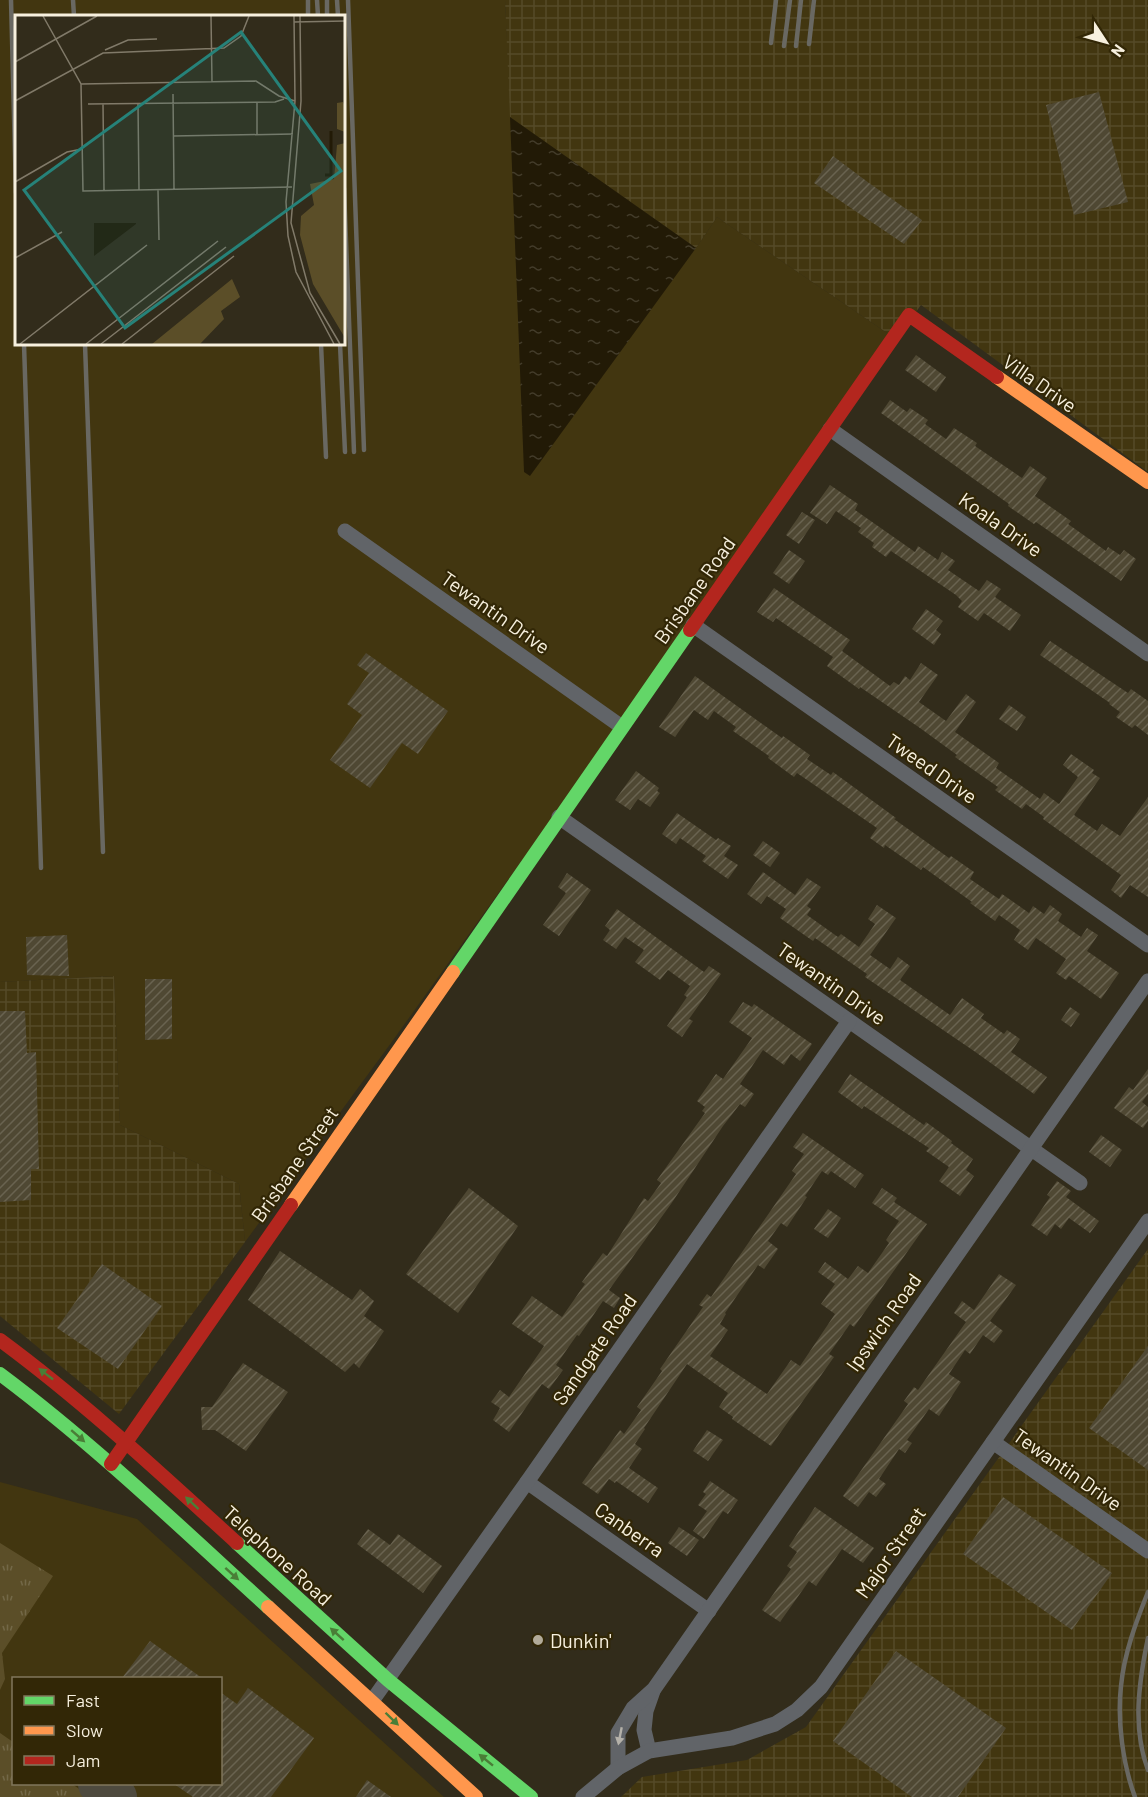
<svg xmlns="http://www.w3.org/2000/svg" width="1148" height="1797" font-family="Barlow,sans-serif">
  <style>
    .built { fill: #423610; fill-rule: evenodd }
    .industrial { fill: url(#industrial-grid) }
    .grass { fill: url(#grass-tufts) }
    .water { fill: url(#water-ripples) }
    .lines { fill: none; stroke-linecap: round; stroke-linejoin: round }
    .taxiway { stroke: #4e4a3e; stroke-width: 40 }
    .building { fill: url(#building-hatch) }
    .street { stroke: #616468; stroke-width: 15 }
    .fast { stroke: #63d668; stroke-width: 14 }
    .slow { stroke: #ff974d; stroke-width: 14 }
    .jam { stroke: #b3261e; stroke-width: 14 }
    .rail { stroke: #696862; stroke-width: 4.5 }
    .oneway { fill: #4a7e37 }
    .oneway2 { fill: #b4b1a9 }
    .poi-dot { fill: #b2ab9a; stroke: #322706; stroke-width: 2 }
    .labels { text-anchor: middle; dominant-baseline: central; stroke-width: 4.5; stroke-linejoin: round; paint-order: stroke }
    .street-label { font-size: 20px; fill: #f7f0de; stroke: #322706 }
    .poi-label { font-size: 20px; fill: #f7f0de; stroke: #322706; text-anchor: start }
    .inset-river { fill: none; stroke: #221a06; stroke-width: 3 }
    .inset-road { fill: none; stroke: #817a69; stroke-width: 1.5 }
    .view { fill: #268279; fill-opacity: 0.15; stroke: #268279; stroke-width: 3 }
    .inset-edge { fill: none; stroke: #f7f0de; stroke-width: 3 }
  </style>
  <defs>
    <pattern id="industrial-grid" width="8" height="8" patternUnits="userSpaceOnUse" patternTransform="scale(1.5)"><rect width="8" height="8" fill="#423610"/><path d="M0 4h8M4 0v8" fill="none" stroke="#554a27"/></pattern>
    <pattern id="grass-tufts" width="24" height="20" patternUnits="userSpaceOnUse" patternTransform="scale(1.5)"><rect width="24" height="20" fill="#5b4e28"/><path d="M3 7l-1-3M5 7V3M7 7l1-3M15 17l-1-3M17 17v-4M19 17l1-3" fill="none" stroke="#736847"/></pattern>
    <pattern id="water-ripples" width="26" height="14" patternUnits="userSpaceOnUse" patternTransform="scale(1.5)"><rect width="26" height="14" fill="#221a06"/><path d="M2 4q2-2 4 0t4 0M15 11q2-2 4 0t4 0" fill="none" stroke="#433c2a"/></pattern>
    <pattern id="building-hatch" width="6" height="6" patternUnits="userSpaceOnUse" patternTransform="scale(1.5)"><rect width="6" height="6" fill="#4f4833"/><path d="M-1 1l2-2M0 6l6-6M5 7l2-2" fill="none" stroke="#696350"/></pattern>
  </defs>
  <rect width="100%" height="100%" fill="#322c1b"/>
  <g class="built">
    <path d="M0 0H505L511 117 696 248 717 217 896 339 391 1043 245 1242 239 1184 120 1125 114 976 0 982ZM16 16H344V344H16Z"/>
    <path d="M0 1482 137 1519 444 1797H0ZM14 1678H220V1784H14Z"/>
  </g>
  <g class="industrial">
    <path d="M505 0H1148V472L921 305 896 339 717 217 696 248 510 117Z"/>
    <path d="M114 976 120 1125 239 1184 245 1242 119 1414 0 1316V982Z"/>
    <path d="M1148 1249V1797H621L642 1777 747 1760 806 1727Z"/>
  </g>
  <g class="grass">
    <path d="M0 1543 53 1576 2 1653 5 1679 0 1690Z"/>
    <path d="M0 1733 13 1742 14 1784H72L91 1797H0Z"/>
  </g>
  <path class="water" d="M510 117 696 248 530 476 524 472Z"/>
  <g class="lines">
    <path class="taxiway" d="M98 1784 117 1797"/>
  </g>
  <g class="building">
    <path d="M1099 92 1128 202 1074 215 1046 105Z"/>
    <path d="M833 156 869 183 922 220 904 244 814 183Z"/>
    <path d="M916 355 946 377 936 392 905 370Z"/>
    <path d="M890 400 907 412 910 408 928 420 925 424 946 439 954 428 977 443 975 446 1022 478 1030 466 1047 478 1035 496 1071 521 1068 524 1106 551 1108 547 1120 555 1124 550 1136 559 1121 581 1036 522 1034 524 1008 506 1009 504 881 413Z"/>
    <path d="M830 485 858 504 855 510 915 552 918 546 938 560 942 552 955 561 948 570 979 591 987 580 1001 589 995 597 1021 615 1010 631 984 613 978 621 958 607 962 601 956 595 891 551 886 557 872 547 874 543 858 532 861 528 836 511 827 524 810 513Z"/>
    <path d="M802 512 815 520 799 544 786 535Z"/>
    <path d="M789 550 805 561 789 584 773 573Z"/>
    <path d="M774 588 850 640 842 651 890 686 894 682 899 685 905 676 910 680 921 663 938 675 919 702 946 721 966 694 976 702 955 732 999 763 996 768 1040 799 1044 793 1059 804 1078 777 1063 765 1071 754 1094 770 1092 773 1100 778 1074 815 1097 831 1102 824 1120 836 1148 797V897L1130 885 1121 898 1111 890 1121 875 1043 819 1044 817 1026 804 1022 809 995 790 998 787 955 757 957 755 920 728 860 687 859 689 827 666 833 657 776 618 773 622 757 612Z"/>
    <path d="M926 609 943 621 936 630 941 634 934 645 912 629Z"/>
    <path d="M1050 641 1128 693 1131 689 1148 701V735L1135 725 1132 728 1116 717 1120 712 1109 704 1110 703 1040 655Z"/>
    <path d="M366 653 448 711 418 754 402 743 370 788 330 760 362 715 347 704 369 673 357 665Z"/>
    <path d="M695 676 782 738 783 736 810 755 807 759 831 775 833 772 896 818 894 819 949 858 951 856 974 872 970 879 999 899 1002 894 1029 913 1033 906 1044 914 1050 905 1062 914 1058 921 1081 937 1087 928 1098 935 1087 951 1119 973 1101 999 1069 976 1066 980 1056 973 1066 959 1036 938 1028 950 1014 940 1020 930 999 915 995 921 970 903 972 902 923 867 921 870 885 845 884 848 870 838 877 828 797 773 794 777 768 758 769 756 733 731 736 727 714 711 708 720 694 710 675 737 659 727Z"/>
    <path d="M1009 705 1026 717 1017 731 999 719Z"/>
    <path d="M636 771 659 788 657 791 660 793 650 807 638 799 630 810 615 800Z"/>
    <path d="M677 813 716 840 718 838 731 846 724 856 738 865 728 879 702 861 706 856 680 838 676 844 662 834Z"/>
    <path d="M763 841 780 853 770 867 753 855Z"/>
    <path d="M763 872 795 895 807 878 821 887 807 906 811 909 807 915 838 937 841 934 859 947 875 924 868 919 877 905 896 918 870 955 890 969 898 957 910 966 900 980 950 1015 962 998 984 1014 981 1018 1004 1034 1007 1030 1020 1039 1011 1052 1047 1077 1034 1094 974 1051 865 977 867 974 815 938 813 941 780 918 786 909 767 896 761 904 747 894Z"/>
    <path d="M567 873 591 890 559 936 543 925 566 893 558 887Z"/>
    <path d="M617 909 704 972 709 966 721 974 689 1019 693 1021 682 1037 667 1026 687 997 684 995 690 986 668 970 660 980 635 962 644 950 625 937 616 949 603 940 610 930 605 926Z"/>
    <path d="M67 935 69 976 27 975 26 937Z"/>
    <path d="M145 979H172V1039L145 1040Z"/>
    <path d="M743 1002 752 1007 754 1004 812 1044 800 1061 791 1054 784 1065 763 1050 740 1084 754 1094 745 1107 740 1104 723 1126 671 1204 609 1290 620 1298 614 1308 603 1301 579 1336 577 1335 556 1365 563 1370 549 1389 542 1384 509 1432 493 1420 500 1408 491 1402 500 1390 509 1397 544 1346 512 1324 532 1296 562 1317 585 1284 582 1282 603 1253 607 1256 644 1198 648 1201 661 1183 657 1180 705 1113 702 1111 705 1107 697 1101 716 1074 723 1079 752 1038 729 1022Z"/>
    <path d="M1070 1007 1080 1014 1071 1027 1061 1020Z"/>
    <path d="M0 1011H25L27 1053 36 1052 39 1169H31V1200L0 1202Z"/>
    <path d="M1148 1069V1094L1142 1102 1148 1107V1121L1143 1128 1114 1108 1129 1087 1133 1090Z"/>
    <path d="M850 1074 924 1125 926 1122 952 1141 951 1143 973 1159 966 1170 974 1176 960 1196 939 1181 949 1167 926 1151 929 1148 864 1106 862 1109 838 1092Z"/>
    <path d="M803 1133 864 1175 855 1188 831 1171 828 1175 822 1171 805 1196 807 1197 787 1227 781 1223 768 1241 778 1249 764 1269 758 1265 725 1313 726 1314 720 1324 728 1330 710 1356 767 1394 791 1360 800 1366 835 1314 821 1304 835 1284 818 1272 825 1262 848 1279 858 1266 868 1273 889 1243 886 1240 899 1221 872 1203 882 1188 897 1198 894 1202 927 1224 854 1327 850 1324 829 1354 834 1357 771 1446 732 1419 733 1417 719 1407 728 1393 687 1364 644 1428 645 1429 635 1444 642 1449 629 1468 658 1488 648 1503 616 1481 615 1483 609 1479 598 1494 582 1483 620 1430 624 1434 641 1410 637 1407 662 1371 660 1369 703 1307 699 1305 707 1294 711 1297 796 1174 792 1171 804 1154 793 1147Z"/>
    <path d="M1101 1135 1122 1150 1110 1167 1089 1152Z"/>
    <path d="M1057 1181 1071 1191 1066 1197 1099 1221 1090 1233 1069 1218 1061 1229 1055 1224 1047 1236 1031 1225 1050 1197 1047 1195Z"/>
    <path d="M469 1188 518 1226 458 1313 406 1274Z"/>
    <path d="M828 1209 841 1218 828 1238 814 1229Z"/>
    <path d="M280 1251 352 1300 360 1289 374 1301 364 1316 384 1331 359 1368 354 1363 345 1372 248 1300Z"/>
    <path d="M102 1264 162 1306 118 1369 57 1328Z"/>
    <path d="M999 1274 1016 1285 990 1321 1003 1331 994 1343 983 1335 970 1354 965 1350 949 1374 961 1382 939 1416 929 1409 907 1440 912 1443 905 1453 899 1449 879 1479 886 1484 876 1497 869 1492 858 1507 843 1496 908 1404 904 1401 914 1387 918 1390 966 1322 954 1313 962 1301 974 1310Z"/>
    <path d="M1148 1346V1470L1089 1428Z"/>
    <path d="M243 1363 288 1392 246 1451 215 1430H202L201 1407H212Z"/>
    <path d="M707 1430 723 1440 708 1461 693 1451Z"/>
    <path d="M710 1481 738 1500 728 1514 723 1511 704 1539 693 1531 707 1511 698 1505 706 1494 703 1492Z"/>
    <path d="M1003 1497 1112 1573 1072 1630 963 1554Z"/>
    <path d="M815 1507 874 1548 863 1563 842 1549 816 1586 809 1581 780 1622 762 1610 791 1569 787 1566 797 1552 789 1546Z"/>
    <path d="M679 1527 699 1540 687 1556 668 1543Z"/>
    <path d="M368 1529 390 1545 398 1534 442 1566 423 1593 357 1544Z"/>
    <path d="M150 1641 202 1678H122Z"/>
    <path d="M896 1651 1006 1728 958 1797H912L833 1741Z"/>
    <path d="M248 1688 314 1738 271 1797H193L174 1784H220V1692L237 1704Z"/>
    <path d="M367 1780 391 1797H356Z"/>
  </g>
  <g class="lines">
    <g class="street">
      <path d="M830 429 1148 654"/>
      <path d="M345 531 622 727"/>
      <path d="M693 625 1148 945"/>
      <path d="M559 817 1080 1183"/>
      <path d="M993 1442 1148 1551"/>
      <path d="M527 1482 709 1611"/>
      <path d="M372 1701 527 1482 849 1021"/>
      <path d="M649 1751 644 1730 646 1711 653 1691"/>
      <path d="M618 1768V1733L633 1708 654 1689 1148 981"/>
      <path d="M583 1797 618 1768 649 1751 732 1738 775 1724 797 1710 821 1687 1148 1221"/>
    </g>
    <g class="fast">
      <path d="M453 972 690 630"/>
      <path d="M0 1374C95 1445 180 1527 268 1607"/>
      <path d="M237 1543 388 1680 531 1797"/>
    </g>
    <g class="slow">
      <path d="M997 377 1148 482"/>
      <path d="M291 1205 453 972"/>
      <path d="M268 1607 476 1797"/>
    </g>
    <g class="jam">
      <path d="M690 630 909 315 997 377"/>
      <path d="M0 1340C84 1402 160 1473 237 1543"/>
      <path d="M111 1464 291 1205"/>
    </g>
    <g class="rail">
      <path d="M11 0 16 193"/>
      <path d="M73 0 74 16"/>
      <path d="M308 0V16"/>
      <path d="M317 0 318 16"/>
      <path d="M327 0V16"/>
      <path d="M337 0 338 16"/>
      <path d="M348 0 364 450"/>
      <path d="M771 43 776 0"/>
      <path d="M809 44 814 0"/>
      <path d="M784 46 790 0"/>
      <path d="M796 46 801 0"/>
      <path d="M344 188 354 452"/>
      <path d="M24 344 41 868"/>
      <path d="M85 344 103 852"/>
      <path d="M321 344 326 457"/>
      <path d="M340 344 345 452"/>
      <path d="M1148 1638C1139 1681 1132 1728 1148 1770"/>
      <path d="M1135 1797C1123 1765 1117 1721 1121 1686 1124 1654 1136 1622 1148 1592"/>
    </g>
  </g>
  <defs><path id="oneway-solid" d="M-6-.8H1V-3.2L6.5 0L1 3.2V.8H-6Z" transform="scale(1.5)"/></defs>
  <g class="oneway">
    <use href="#oneway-solid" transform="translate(46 1374) rotate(-142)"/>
    <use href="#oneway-solid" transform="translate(78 1436) rotate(41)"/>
    <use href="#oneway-solid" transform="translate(192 1503) rotate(-137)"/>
    <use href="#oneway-solid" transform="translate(232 1574) rotate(42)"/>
    <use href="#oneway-solid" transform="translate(337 1634) rotate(-138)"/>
    <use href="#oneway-solid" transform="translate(392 1719) rotate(44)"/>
    <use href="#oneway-solid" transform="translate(486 1760) rotate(-141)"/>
  </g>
  <use class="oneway2" href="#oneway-solid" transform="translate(620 1736) rotate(101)"/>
  <circle class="poi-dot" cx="538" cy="1640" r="6"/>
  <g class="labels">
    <g class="street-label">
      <text transform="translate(1040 383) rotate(35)">Villa Drive</text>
      <text transform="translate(1001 524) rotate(35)">Koala Drive</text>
      <text transform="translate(694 590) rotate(-55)">Brisbane Road</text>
      <text transform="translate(496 612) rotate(35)">Tewantin Drive</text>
      <text transform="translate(932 768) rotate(35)">Tweed Drive</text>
      <text transform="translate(832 983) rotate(35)">Tewantin Drive</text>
      <text transform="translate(294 1164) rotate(-55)">Brisbane Street</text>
      <text transform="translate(883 1322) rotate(-55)">Ipswich Road</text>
      <text transform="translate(594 1349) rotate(-55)">Sandgate Road</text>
      <text transform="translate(1068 1469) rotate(35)">Tewantin Drive</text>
      <text transform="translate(630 1529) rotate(35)">Canberra</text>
      <text transform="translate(890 1552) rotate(-55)">Major Street</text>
      <text transform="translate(278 1555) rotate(42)">Telephone Road</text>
    </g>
    <g class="poi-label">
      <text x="550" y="1640">Dunkin'</text>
    </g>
  </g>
  <g transform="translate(15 15)">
    <rect width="330" height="330" fill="#322c1b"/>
    <path d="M328 87 330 91V117L322 114V88ZM330 128V323L298 269 285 220 286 201 299 190 295 169 319 164 322 130Z" fill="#5b4e28"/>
    <path d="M217 264 225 282 206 296 209 304 185 329H137Z" fill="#5b4e28"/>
    <path d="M79 208H121V209L79 241Z" fill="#221a06"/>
    <path class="inset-river" d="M310 160H316V116"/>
    <path class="inset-road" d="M28 1 66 69 68 176 277 172M196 1 197 67M279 1 280 86 271 187 273 221 281 257 319 329M285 1 286 86 276 208 295 278 325 329M279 7 330 6M90 35 113 25 142 24M0 47 82 1M66 69 241 66 264 81 280 86M158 79 159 174M0 86 88 38 209 33 226 21 234 1M242 87V120M73 89 260 87 269 84M88 89 89 175M123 89 124 175M158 121 278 119M0 167 52 137 67 134M143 175 144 225M0 243 47 217M5 329 132 230M71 329 203 226M86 329 211 232M107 329 219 241"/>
    <path class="view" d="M226 17 326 156 110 313 9 175Z"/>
    <rect width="330" height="330" class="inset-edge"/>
  </g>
  <rect x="12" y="1677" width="210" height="108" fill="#322706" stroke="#81775c" stroke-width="1.5"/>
  <rect x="24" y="1696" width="30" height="9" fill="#63d668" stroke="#81775c" stroke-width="1.5"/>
  <text x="66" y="1707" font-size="18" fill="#f7f0de">Fast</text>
  <rect x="24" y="1726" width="30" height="9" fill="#ff974d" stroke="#81775c" stroke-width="1.5"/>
  <text x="66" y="1737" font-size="18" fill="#f7f0de">Slow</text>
  <rect x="24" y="1756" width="30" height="9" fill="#b3261e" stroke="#81775c" stroke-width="1.5"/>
  <text x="66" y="1767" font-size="18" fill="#f7f0de">Jam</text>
  <g transform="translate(1106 42) rotate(126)" stroke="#322706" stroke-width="4.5" paint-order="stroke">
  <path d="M0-4.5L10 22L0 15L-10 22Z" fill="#f7f0de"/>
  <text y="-9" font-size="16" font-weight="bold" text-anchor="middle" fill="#f7f0de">N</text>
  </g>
</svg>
